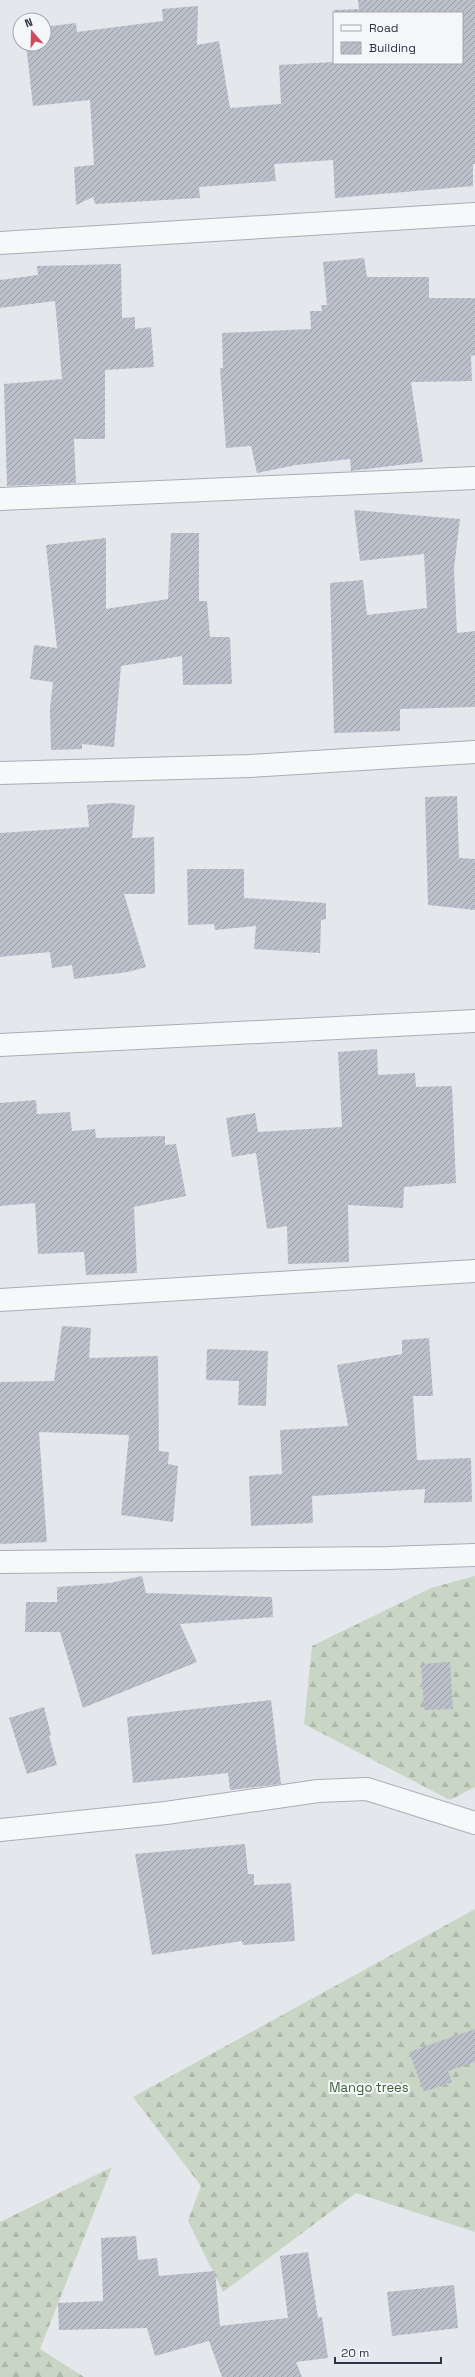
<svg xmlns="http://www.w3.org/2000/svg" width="475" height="2377" font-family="'Space Grotesk',sans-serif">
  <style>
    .forest { fill: url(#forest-firs) }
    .building { fill: url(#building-hatch) }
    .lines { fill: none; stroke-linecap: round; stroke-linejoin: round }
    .street-casing { stroke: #a9aeb7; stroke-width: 24 }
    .street { stroke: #f7f8fa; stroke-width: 22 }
    .labels { text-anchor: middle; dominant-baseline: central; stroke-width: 4; stroke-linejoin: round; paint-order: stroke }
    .park-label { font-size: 13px; fill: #3f6138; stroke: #f4f6f9 }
  </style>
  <defs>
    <pattern id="forest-firs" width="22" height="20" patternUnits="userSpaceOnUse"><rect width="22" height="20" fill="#c9d6c5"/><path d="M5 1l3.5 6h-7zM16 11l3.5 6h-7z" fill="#adb8ab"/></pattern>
    <pattern id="building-hatch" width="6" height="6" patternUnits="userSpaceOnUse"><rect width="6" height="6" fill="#bbc0ca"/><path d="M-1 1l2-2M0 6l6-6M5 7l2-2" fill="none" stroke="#989da6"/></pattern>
  </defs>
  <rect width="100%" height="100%" fill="#e4e7ec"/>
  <g class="forest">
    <path d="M475 1576V1787L450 1800 304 1724 312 1646 431 1588Z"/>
    <path d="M475 1909V2232L356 2193 223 2292 188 2221 201 2186 133 2097Z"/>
    <path d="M112 2167 40 2349 84 2377H0V2222Z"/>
  </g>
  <g class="building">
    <path d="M358 0H475V164H473V186L335 198 333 160 274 164 276 181 199 187 200 198 95 204 93 197 76 205 74 167 94 165 90 100 33 106 26 44H44V27L76 23 77 32 163 21 162 9 198 6 197 45 219 41 230 108 281 104 279 65 334 62 462 63V13H334V10L359 9Z"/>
    <path d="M364 258 367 277H429V298H475V355L471 356 472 381 411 382 423 462 351 471 350 459 296 465 257 473 251 446 226 448 220 368H223L222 333 311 329 310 311H322L321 305H327L323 262Z"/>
    <path d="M121 264 122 318 135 317V329L151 327 154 367 105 370V439H74L76 483 7 486 4 384 62 379 55 301 0 308V280L38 275 37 266Z"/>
    <path d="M354 510 460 519 454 568 457 633 475 631V707L400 709V731L334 733 330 583 363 580 367 615 427 608 424 554 360 561Z"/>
    <path d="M171 533H199V601H207L210 637H230L232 684 183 685 182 656 121 666 114 747 82 744V749L51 750 50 709 53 682 30 679 34 645 57 648 46 545 106 538V609L168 599Z"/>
    <path d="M457 796 459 858 475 859V910L428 905 425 797Z"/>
    <path d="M113 803 135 805 132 838 154 837 155 894H124L146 967 128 972 74 979 72 965 52 968 50 952 0 957V833L89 827 87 805Z"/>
    <path d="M187 869H244V898L326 903V919L321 920 320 953 254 949 256 926 215 930 214 924 188 925Z"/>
    <path d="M377 1049 378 1075 415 1073 416 1087 452 1086 456 1183 404 1187 403 1208 348 1205 349 1262 288 1264 287 1226 267 1229 256 1153 232 1157 226 1118 255 1113 258 1132 342 1127 338 1052Z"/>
    <path d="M36 1100 37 1114 70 1112 72 1131 95 1129 96 1138 165 1136V1145L176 1144 186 1196 134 1207 137 1273 86 1275 84 1252 38 1254 35 1203 0 1206V1103Z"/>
    <path d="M62 1326 91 1328 89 1358 158 1356 159 1451 169 1452 168 1464 178 1466 173 1522 121 1515 129 1435 39 1432 47 1542 0 1544V1382L54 1381Z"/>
    <path d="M429 1338 433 1396H413L417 1460 471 1458 472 1502 424 1503 425 1489 312 1496 313 1523 251 1526 249 1476 282 1474 280 1430 348 1426 337 1365 402 1354V1340Z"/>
    <path d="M207 1349 268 1351 266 1406 238 1405 239 1381 206 1380Z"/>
    <path d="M142 1576 146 1593 272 1597 273 1617 180 1624 197 1662 83 1708 60 1632H25L26 1602H57V1587L110 1583Z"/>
    <path d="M450 1662 453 1709 424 1710 421 1664Z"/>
    <path d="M271 1700 281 1784 230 1790 228 1773 133 1783 127 1717Z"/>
    <path d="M44 1707 51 1735 49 1736 57 1765 27 1774 9 1718Z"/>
    <path d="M245 1844 248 1874H254V1885L291 1883 295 1941 243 1945 242 1941 152 1955 135 1854Z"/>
    <path d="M475 2029V2062L448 2071 452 2082 424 2092 409 2052Z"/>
    <path d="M136 2236 138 2260 157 2258 159 2276 215 2271 220 2326 288 2318 280 2256 308 2252 318 2318 322 2317 328 2358 296 2362 302 2377H222L209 2341 155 2356 147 2328 59 2330 58 2303 103 2301 101 2238Z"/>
    <path d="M454 2285 458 2328 392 2336 387 2292Z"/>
  </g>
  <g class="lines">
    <defs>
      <g id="street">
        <path d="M0 243 475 214"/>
        <path d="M0 499 475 478"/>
        <path d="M0 773 250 766 475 752"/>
        <path d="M0 1045 475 1021"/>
        <path d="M0 1300 475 1271"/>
        <path d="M0 1562 387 1558 475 1555"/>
        <path d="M0 1830 166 1813 318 1791 367 1789 475 1823"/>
      </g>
    </defs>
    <use href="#street" class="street-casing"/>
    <use href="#street" class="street"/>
  </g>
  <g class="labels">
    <g class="park-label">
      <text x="369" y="2087">Mango trees</text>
    </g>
  </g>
  <rect x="333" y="12" width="130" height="52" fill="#f4f6f9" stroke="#a4a8b1"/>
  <rect x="341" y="25" width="20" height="6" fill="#f7f8fa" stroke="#a4a8b1"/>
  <text x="369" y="32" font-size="12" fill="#2b3445">Road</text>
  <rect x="341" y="42" width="20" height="12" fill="url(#building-hatch)" stroke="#a4a8b1"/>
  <text x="369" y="52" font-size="12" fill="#2b3445">Building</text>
  <g transform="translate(32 32) rotate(340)"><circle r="19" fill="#f4f6f9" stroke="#a4a8b1"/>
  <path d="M0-3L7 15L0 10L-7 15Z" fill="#d1495b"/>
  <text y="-6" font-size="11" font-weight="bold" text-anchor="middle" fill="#2b3445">N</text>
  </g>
  <path d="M335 2357v6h106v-6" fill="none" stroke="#2b3445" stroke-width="2"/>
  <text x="341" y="2357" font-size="12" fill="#2b3445" stroke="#f4f6f9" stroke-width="3" paint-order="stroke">20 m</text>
</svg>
